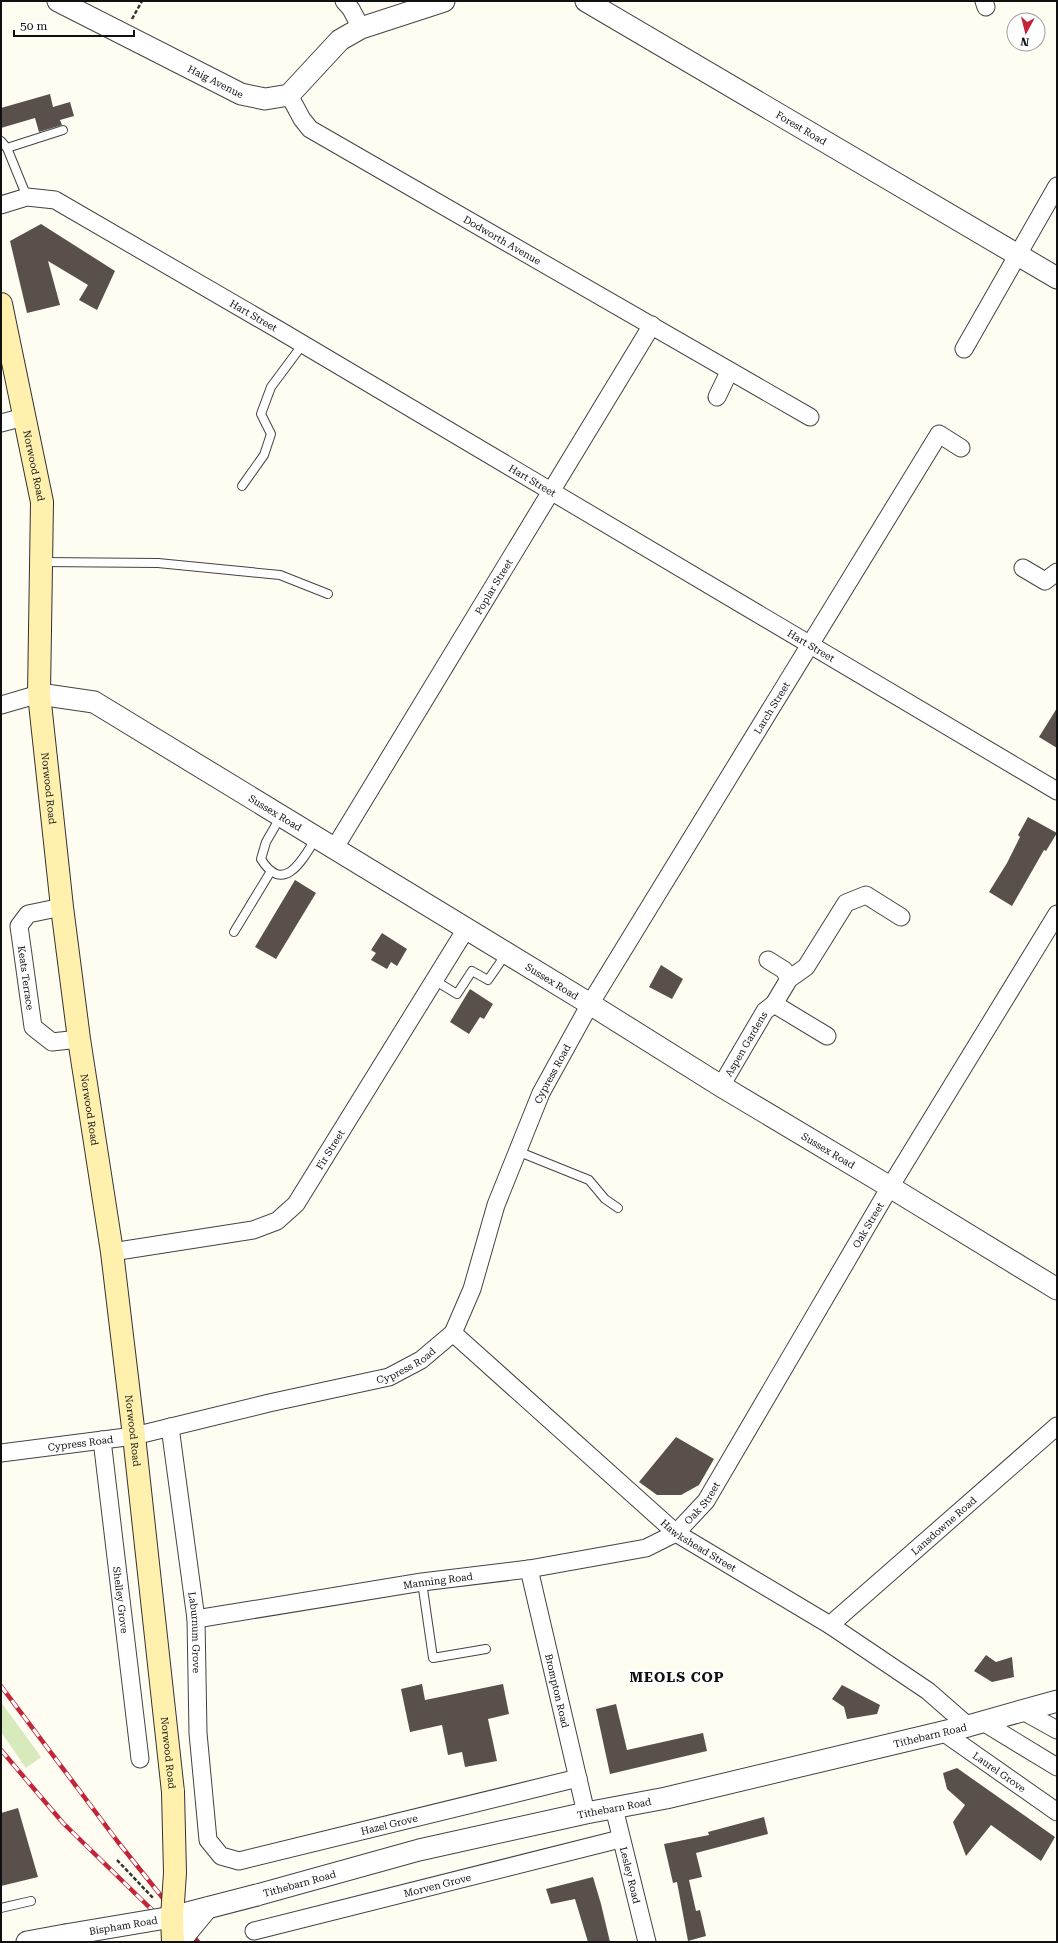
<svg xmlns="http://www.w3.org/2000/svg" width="1058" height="1943" font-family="'Roboto Serif',serif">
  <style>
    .green { fill: #d7eabb }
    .building { fill: #59504c }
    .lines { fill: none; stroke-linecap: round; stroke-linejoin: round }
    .service-casing { stroke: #434343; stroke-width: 10 }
    .minor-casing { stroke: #434343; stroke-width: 19 }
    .tertiary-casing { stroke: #434343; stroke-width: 23 }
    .secondary-casing { stroke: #323232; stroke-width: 24 }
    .path { stroke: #323232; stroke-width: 2.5; stroke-dasharray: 4 2; stroke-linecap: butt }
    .service { stroke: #fff; stroke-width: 8 }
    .minor { stroke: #fff; stroke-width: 17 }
    .tertiary { stroke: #fff; stroke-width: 21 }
    .secondary { stroke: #fff1ad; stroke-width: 22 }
    .rail-casing { stroke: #c22537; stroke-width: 4.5 }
    .rail { stroke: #fff; stroke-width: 3; stroke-dasharray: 9; stroke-linecap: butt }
    .tertiary-bridge-casing { stroke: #434343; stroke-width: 23; stroke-linecap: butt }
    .secondary-bridge-casing { stroke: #323232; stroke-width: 24; stroke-linecap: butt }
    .tertiary-bridge { stroke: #fff; stroke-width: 21 }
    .secondary-bridge { stroke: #fff1ad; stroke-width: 22 }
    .labels { text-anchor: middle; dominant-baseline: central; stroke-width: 4; stroke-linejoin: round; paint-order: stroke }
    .street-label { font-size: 10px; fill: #101010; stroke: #fff }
    .district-label { font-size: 14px; font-weight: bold; letter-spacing: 1px; fill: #101010; stroke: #fff }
  </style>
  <rect width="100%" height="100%" fill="#fffcf2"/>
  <path class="green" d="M1 1702 41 1757 26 1768 1 1732Z"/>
  <g class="building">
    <path d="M50 94 53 107 70 102 74 116 60 120 62 125 39 132 35 118 1 128V108Z"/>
    <path d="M41 224 115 271 97 310 79 300 88 285 48 261 60 305 27 313 10 241Z"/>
    <path d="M1057 708V748L1039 737Z"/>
    <path d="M1028 817 1057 833 1046 851 1044 850 1012 906 989 892 1007 863 1020 837 1018 835Z"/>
    <path d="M295 880 316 893 276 959 255 947Z"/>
    <path d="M382 933 407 949 397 966 391 962 387 969 371 960 376 953 371 950Z"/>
    <path d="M661 965 683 979 672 999 649 987Z"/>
    <path d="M470 989 493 1004 484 1019 480 1017 469 1034 450 1022Z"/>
    <path d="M676 1437 714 1459 699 1485 681 1495H657L639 1482Z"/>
    <path d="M986 1655 996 1662 1012 1657 1014 1677 992 1682 974 1671Z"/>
    <path d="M422 1684 425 1700 503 1684 509 1714 488 1719 497 1761 465 1767 462 1752 448 1755 442 1725 410 1732 401 1689Z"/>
    <path d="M842 1685 880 1705 877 1714 847 1719 844 1707 832 1699Z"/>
    <path d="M616 1704 627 1750 703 1733 707 1751 610 1774 596 1709Z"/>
    <path d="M957 1768 1055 1837 1041 1861 991 1825 966 1856 953 1822 965 1805 947 1789 943 1773Z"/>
    <path d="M18 1808 38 1877 1 1886V1813Z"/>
    <path d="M764 1817 768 1834 696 1853 702 1877 689 1880 696 1911 700 1910 706 1936 688 1941 677 1882 673 1883 664 1844 709 1835 708 1832Z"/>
    <path d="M593 1877 601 1904 610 1942H588L575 1899 551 1904 546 1889Z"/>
  </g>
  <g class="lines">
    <defs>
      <g id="service">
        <path d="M1 141 7 148"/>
        <path d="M27 197 7 148 63 130"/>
        <path d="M242 486 264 455 271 434 261 414 271 387 303 344"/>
        <path d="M42 562 158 563 280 575 328 594"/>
        <path d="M281 816 266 842 261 859C284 896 303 859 316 838"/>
        <path d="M234 932 271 871"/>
        <path d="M434 980 457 994 472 971 488 980 506 954"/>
        <path d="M517 1151 589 1180 605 1199 618 1208"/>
        <path d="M422 1582 433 1658 486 1649"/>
        <path d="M1 1908 31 1901"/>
      </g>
      <g id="minor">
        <path d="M344 1 351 9 361 28"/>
        <path d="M984 1 986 7"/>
        <path id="s1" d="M289 95 302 119 310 129 810 417"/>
        <path id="s2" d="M1 205 27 197 55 200 279 330 1057 791"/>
        <path d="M964 349 1057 186"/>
        <path d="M717 397 729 372"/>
        <path d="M1 423 24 417"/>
        <path d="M1023 568 1045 581 1057 572"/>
        <path d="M1 705 39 694"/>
        <path id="s3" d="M334 849 652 325"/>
        <path id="s4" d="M62 907 28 914 19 926 33 1027 52 1042 79 1039"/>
        <path d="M768 960 784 970 789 979"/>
        <path d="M774 1004 827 1036"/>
        <path id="s5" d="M721 1086 765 1011 774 1004 789 979 806 967 846 903 866 895 901 917"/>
        <path id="s6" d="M112 1252 253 1230 277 1221 296 1204 466 929"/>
        <path id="s7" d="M453 1333 676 1533 830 1625 928 1691 968 1726"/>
        <path id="s8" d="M170 1427 196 1619 198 1733 208 1840 221 1856 239 1861 578 1778"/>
        <path id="s9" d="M102 1440 140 1759"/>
        <path id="s10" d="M1 1453 134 1436 269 1403 389 1377 421 1360 453 1333 472 1289 496 1205 541 1093 590 1004 939 434 961 448"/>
        <path id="s11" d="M529 1569 586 1813"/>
        <path id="s12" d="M196 1619 422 1582 529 1569 646 1548 676 1533 706 1501 890 1187 1057 914"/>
        <path id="s13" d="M830 1625 1057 1426"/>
        <path d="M1021 1710 1057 1730"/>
        <path d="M983 1722 1057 1767"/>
        <path id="s14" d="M943 1732 1057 1812"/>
        <path id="s15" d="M614 1808 647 1942"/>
        <path id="s16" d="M254 1931 620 1839"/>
      </g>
      <g id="tertiary">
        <path id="s17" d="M58 1 241 94 265 99 289 95 340 40 361 28 444 1"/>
        <path id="s18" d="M586 1 1057 278"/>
        <path id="s19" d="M39 694 94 702 590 1004 721 1086 890 1187 1057 1289"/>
        <path id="s20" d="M257 1895 419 1850 586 1813 666 1798 968 1726 1057 1701"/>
        <path d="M27 1942 65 1935"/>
      </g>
      <g id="secondary">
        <path id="s21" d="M1 304 42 502 39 694 62 907 79 1039 112 1252 134 1436 173 1792"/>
      </g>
    </defs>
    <use href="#service" class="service-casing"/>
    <use href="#minor" class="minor-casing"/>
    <use href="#tertiary" class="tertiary-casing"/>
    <use href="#secondary" class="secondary-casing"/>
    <g class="path">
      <path d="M132 19 142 1"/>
      <path d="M117 1860 154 1899"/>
    </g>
    <use href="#service" class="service"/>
    <use href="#minor" class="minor"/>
    <use href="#tertiary" class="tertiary"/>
    <use href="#secondary" class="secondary"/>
    <defs>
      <g id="rail">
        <path d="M1 1686 118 1842 198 1942"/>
        <path d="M1 1750 63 1823 185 1942"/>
      </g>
    </defs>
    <use href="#rail" class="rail-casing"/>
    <use href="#rail" class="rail"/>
    <defs>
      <g id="tertiary-bridge">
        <path id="s22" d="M65 1935 172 1917 257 1895"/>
        <path d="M179 1942 207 1908"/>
      </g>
      <path id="secondary-bridge" d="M173 1942 172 1917 175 1873 173 1792"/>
    </defs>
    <use href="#tertiary-bridge" class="tertiary-bridge-casing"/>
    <use href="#secondary-bridge" class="secondary-bridge-casing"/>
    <use href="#tertiary-bridge" class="tertiary-bridge"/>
    <use href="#secondary-bridge" class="secondary-bridge"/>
  </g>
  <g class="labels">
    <g class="street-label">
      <text stroke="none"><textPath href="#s17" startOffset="177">Haig Avenue</textPath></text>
      <text stroke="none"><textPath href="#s18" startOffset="250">Forest Road</textPath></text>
      <text stroke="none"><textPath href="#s1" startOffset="262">Dodworth Avenue</textPath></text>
      <text stroke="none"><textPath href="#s2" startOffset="285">Hart Street</textPath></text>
      <text stroke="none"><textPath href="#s21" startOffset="165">Norwood Road</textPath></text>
      <text stroke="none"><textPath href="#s2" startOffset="609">Hart Street</textPath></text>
      <text stroke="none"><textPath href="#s3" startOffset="307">Poplar Street</textPath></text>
      <text stroke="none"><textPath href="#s2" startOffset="933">Hart Street</textPath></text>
      <text stroke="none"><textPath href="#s10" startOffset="1179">Larch Street</textPath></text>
      <text stroke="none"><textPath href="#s21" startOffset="489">Norwood Road</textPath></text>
      <text stroke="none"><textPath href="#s19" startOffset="268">Sussex Road</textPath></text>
      <text stroke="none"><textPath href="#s4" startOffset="102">Keats Terrace</textPath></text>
      <text stroke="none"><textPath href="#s19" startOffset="592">Sussex Road</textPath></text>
      <text stroke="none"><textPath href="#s5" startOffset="49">Aspen Gardens</textPath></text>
      <text stroke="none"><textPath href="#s10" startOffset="752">Cypress Road</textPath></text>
      <text stroke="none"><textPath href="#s21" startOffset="813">Norwood Road</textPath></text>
      <text stroke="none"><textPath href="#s6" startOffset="258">Fir Street</textPath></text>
      <text stroke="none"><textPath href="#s19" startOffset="916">Sussex Road</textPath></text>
      <text stroke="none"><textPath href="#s12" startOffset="853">Oak Street</textPath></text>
      <text stroke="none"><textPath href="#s10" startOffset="416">Cypress Road</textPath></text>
      <text stroke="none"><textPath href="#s21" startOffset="1137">Norwood Road</textPath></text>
      <text stroke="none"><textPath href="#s10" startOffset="80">Cypress Road</textPath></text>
      <text stroke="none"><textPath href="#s12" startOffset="529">Oak Street</textPath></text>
      <text stroke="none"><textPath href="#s13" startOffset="151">Lansdowne Road</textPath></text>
      <text stroke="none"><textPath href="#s7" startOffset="325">Hawkshead Street</textPath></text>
      <text stroke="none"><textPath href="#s12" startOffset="245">Manning Road</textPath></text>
      <text stroke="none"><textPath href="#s9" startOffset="161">Shelley Grove</textPath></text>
      <text stroke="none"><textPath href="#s8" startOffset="207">Laburnum Grove</textPath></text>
      <text stroke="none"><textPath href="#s11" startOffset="125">Brompton Road</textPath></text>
      <text stroke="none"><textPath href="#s20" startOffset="692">Tithebarn Road</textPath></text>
      <text stroke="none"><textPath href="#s21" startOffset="1461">Norwood Road</textPath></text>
      <text stroke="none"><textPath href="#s14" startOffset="69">Laurel Grove</textPath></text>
      <text stroke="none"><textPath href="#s20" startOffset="368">Tithebarn Road</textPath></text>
      <text stroke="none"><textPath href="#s8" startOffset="609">Hazel Grove</textPath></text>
      <text stroke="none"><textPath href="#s15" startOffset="69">Lesley Road</textPath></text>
      <text stroke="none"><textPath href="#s20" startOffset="44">Tithebarn Road</textPath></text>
      <text stroke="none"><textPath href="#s16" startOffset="189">Morven Grove</textPath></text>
      <text stroke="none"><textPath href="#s22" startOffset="59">Bispham Road</textPath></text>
    </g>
    <g class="district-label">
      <text x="677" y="1677">MEOLS COP</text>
    </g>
  </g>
  <rect width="1058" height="1943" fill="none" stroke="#101010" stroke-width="4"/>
  <g transform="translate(1026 32) rotate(187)"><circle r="19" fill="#ffffff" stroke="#9f9f9f"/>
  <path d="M0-3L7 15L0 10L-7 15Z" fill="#c22537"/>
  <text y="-6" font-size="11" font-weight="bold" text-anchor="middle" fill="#101010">N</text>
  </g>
  <path d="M14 30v6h120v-6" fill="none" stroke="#101010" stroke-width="2"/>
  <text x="20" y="30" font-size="12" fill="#101010" stroke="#ffffff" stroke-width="3" paint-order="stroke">50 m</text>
</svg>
